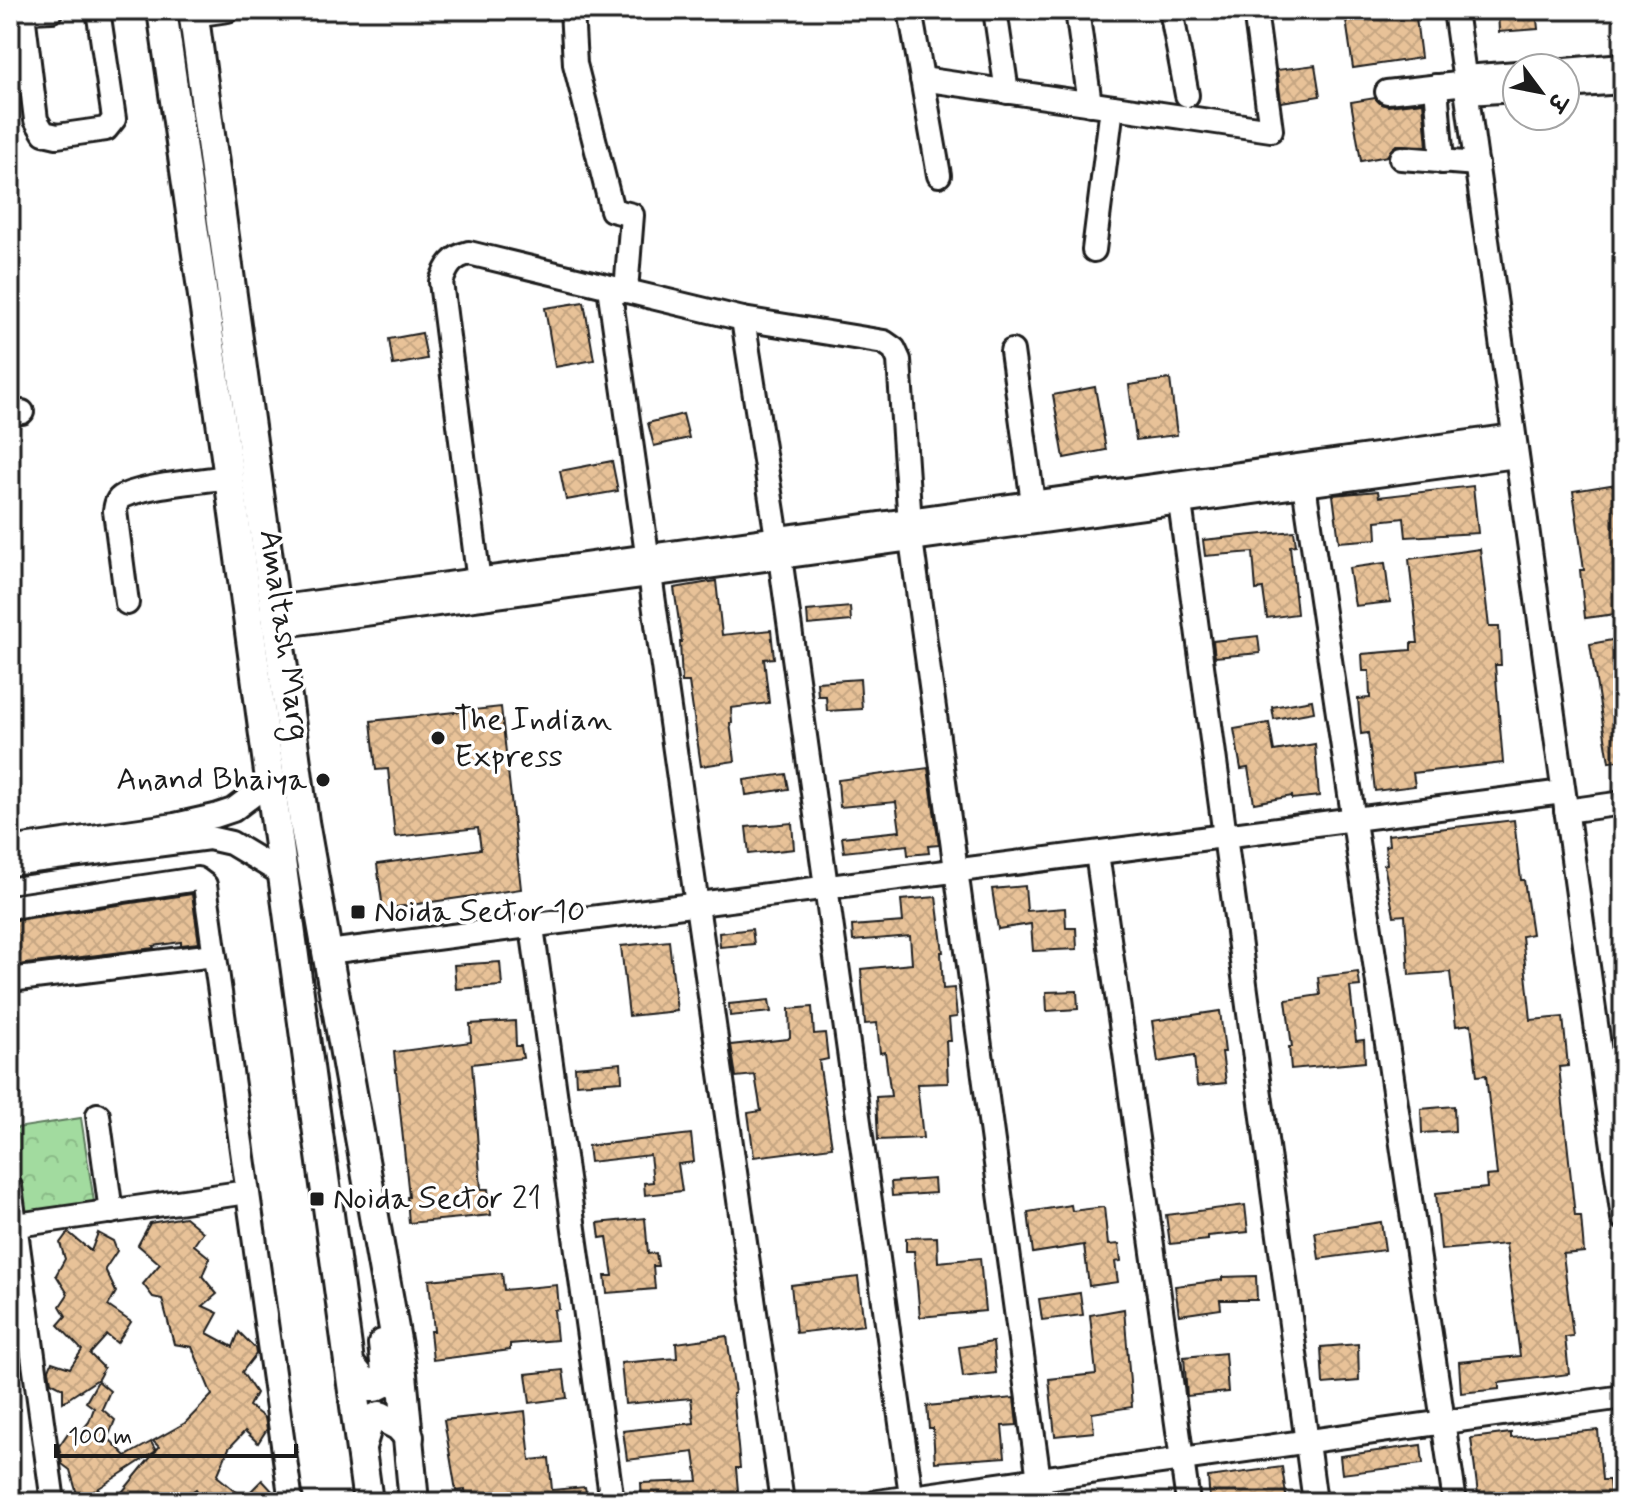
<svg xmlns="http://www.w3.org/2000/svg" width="1633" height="1512" font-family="Mynerve,'Playpen Sans Deva',sans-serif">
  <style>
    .park { fill: url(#park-crowns); stroke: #5f7c5e; stroke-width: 2 }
    .building { fill: url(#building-cross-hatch); stroke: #1c1c1c; stroke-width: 2 }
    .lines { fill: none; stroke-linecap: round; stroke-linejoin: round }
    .minor-casing { stroke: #1c1c1c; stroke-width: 28 }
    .major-casing { stroke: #1c1c1c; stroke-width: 34 }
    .minor { stroke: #fff; stroke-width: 22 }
    .major { stroke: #fff; stroke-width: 28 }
    .poi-dot { fill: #1c1c1c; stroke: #fff; stroke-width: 3 }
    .labels { text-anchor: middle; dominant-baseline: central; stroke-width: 7; stroke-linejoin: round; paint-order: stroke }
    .street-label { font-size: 32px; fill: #1c1c1c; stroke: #fff }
    .poi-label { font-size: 32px; fill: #1c1c1c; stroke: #fff; text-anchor: start }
  </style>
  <defs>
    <pattern id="park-crowns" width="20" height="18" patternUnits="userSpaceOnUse" patternTransform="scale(2)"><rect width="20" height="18" fill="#a2db9f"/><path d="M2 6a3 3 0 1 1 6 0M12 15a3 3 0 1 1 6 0" fill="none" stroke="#8bbb88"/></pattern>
    <pattern id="building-cross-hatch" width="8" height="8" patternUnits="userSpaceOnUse" patternTransform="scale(2)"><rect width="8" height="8" fill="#e8c298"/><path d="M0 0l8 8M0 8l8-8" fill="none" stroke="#c6a682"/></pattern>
  </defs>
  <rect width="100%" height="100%" fill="#fff"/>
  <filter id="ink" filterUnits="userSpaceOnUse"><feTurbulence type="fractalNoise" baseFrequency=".0125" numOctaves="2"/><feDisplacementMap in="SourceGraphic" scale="16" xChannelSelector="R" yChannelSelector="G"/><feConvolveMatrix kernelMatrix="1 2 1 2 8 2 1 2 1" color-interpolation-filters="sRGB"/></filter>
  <g filter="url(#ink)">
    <path class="park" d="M81 1118 94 1202 22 1213 10 1129Z"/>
    <g class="building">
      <path d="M1367 10H1415L1421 58 1353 68 1345 13Z"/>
      <path d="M1498 10H1536L1538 29 1499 32Z"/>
      <path d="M1315 65 1320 96 1281 102 1277 70Z"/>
      <path d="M1375 98 1381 104 1388 106 1423 102 1427 146 1396 145 1387 156 1361 161 1351 102Z"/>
      <path d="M584 302 594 360 555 367 545 308Z"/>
      <path d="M422 333 427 359 393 365 389 339Z"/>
      <path d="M1170 379 1177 435 1136 440 1129 385Z"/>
      <path d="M1095 387 1106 450 1064 458 1053 395Z"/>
      <path d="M683 414 689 438 654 446 648 423Z"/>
      <path d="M612 461 618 491 566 500 560 471Z"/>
      <path d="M1623 483V613L1585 618 1580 570H1584L1573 491Z"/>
      <path d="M1473 486 1478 533 1406 537 1404 518 1376 521 1377 539 1339 542 1333 495 1378 491 1379 497Z"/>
      <path d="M1294 531 1296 545 1290 546 1297 614 1267 618 1263 589 1256 590 1253 552 1205 556 1203 540Z"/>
      <path d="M1480 549 1489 627H1499L1501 665H1495L1503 763 1413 773 1415 786 1375 791 1368 733 1361 734 1358 699 1370 698 1369 671H1363L1362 654 1411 650V643H1418L1409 559Z"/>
      <path d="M1385 563 1390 602 1355 606 1349 568Z"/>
      <path d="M716 581 722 635 771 630 774 658 764 659 769 703 731 708 732 723H730L735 761 701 766 689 682H682L680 642H682L674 588Z"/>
      <path d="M850 607 851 621 808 625 807 611Z"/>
      <path d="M1258 636 1260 653 1215 657 1213 641Z"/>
      <path d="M1623 638V760L1609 762 1590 644Z"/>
      <path d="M860 679 862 709 827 711 826 696H818L817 682Z"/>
      <path d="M1312 700 1314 712 1274 719 1272 707Z"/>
      <path d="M501 707 521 889 383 909 377 864 481 849 478 828 395 837 388 769 376 770 371 721Z"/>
      <path d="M1269 723 1274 751 1315 744 1319 796 1292 799V796L1254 803 1248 768 1241 769 1234 729Z"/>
      <path d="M928 768 939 845 928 846 929 853 908 855 907 845 844 852 842 837 900 831 896 802 840 807 838 780Z"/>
      <path d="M786 774 789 789 746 795 744 780Z"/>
      <path d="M1514 820 1521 880H1524L1532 934 1522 936 1531 1020 1563 1017 1568 1066 1559 1067 1575 1216H1581L1584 1252 1563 1254 1573 1336 1565 1337 1569 1374 1499 1383V1389L1461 1393 1459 1362 1520 1356 1506 1244 1441 1250 1436 1193 1487 1188 1486 1176 1497 1175 1486 1075 1477 1076 1471 1024 1456 1026 1450 972 1409 975 1405 915 1394 916 1384 865 1387 864 1385 846 1389 845 1388 835Z"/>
      <path d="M792 823 794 849 749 854 746 827Z"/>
      <path d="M1025 886 1027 911 1065 908 1066 928H1076L1077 949 1033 951 1031 924 998 929 992 889Z"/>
      <path d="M192 894 199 943 181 945V942L153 946 154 948 10 966V921Z"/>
      <path d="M936 897 943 952H941L943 989 954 988 957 1017 949 1018 951 1041H946L948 1083 917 1084 923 1138 878 1140 876 1097 891 1096 885 1052 880 1053 877 1023 865 1024 861 969 912 964 910 936 853 941 852 926 903 922 901 900Z"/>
      <path d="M752 929 754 944 720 947 719 933Z"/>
      <path d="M669 941 677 1011 629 1016 621 946Z"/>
      <path d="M500 962 502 986 456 989 454 965Z"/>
      <path d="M1358 972 1360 986 1350 987 1356 1041 1364 1040 1365 1062 1291 1069 1289 1047H1292L1286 1000 1320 995 1318 977Z"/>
      <path d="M1077 991 1078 1009 1047 1011 1046 992Z"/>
      <path d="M769 1000 771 1012 730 1016 729 1004Z"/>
      <path d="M812 1007 814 1034 825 1033 828 1059 819 1061 832 1147 754 1157 748 1113 761 1111 755 1075 736 1077 731 1045 788 1039 790 1037 789 1009Z"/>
      <path d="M1220 1011 1225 1052H1222L1226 1083 1197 1086 1194 1056 1158 1062 1152 1021Z"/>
      <path d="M515 1021 516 1046H521L523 1058 472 1064 481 1189H488L491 1215 409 1223 407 1197H409L394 1052 471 1042 470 1024Z"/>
      <path d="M621 1063 622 1081 576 1084 575 1067Z"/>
      <path d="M1454 1106 1455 1131 1422 1133 1421 1109Z"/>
      <path d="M691 1134 694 1162 678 1164 682 1191 645 1195 644 1183 653 1182 650 1155 590 1162 588 1146Z"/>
      <path d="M934 1179 935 1193 892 1196 891 1182Z"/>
      <path d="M1071 1205 1072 1211 1104 1207 1108 1245 1119 1244 1121 1261 1115 1262 1118 1282 1089 1286 1084 1245 1033 1253 1028 1212Z"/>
      <path d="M1245 1205 1248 1232 1208 1236V1240L1170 1244 1166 1215Z"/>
      <path d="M185 1217 203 1232 194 1245 210 1258 202 1276 217 1294 203 1306 218 1313 207 1333 233 1347 239 1332 255 1348 256 1354 242 1372 256 1393 249 1406 265 1418 267 1429 258 1443 245 1431 229 1448 217 1476 244 1498 262 1480 276 1495 271 1502H204L196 1489 178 1502H114L159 1447 153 1441 185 1423 212 1395 192 1347 174 1344 162 1299 153 1297 143 1284 160 1264 138 1245 150 1223Z"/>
      <path d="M645 1218 648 1254 656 1253 658 1266H653L655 1289 607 1293 605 1276H613L607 1237 600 1238 598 1223Z"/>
      <path d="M1381 1222 1385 1250 1319 1259 1315 1232Z"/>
      <path d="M68 1232 91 1251 98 1233 113 1241 117 1251 105 1269 116 1292 108 1306 131 1322 117 1343 107 1335 90 1354 104 1368 98 1379 63 1402V1388L51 1382 49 1370 52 1362 70 1368 82 1350 58 1325 66 1316 60 1306 68 1294 56 1275 65 1259 60 1243Z"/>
      <path d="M937 1237 938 1262 980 1258 985 1311 920 1317 914 1251H906V1238Z"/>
      <path d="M502 1273 504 1290 557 1285 559 1309 554 1310 557 1340 510 1344V1350L433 1360 430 1331H434L429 1280Z"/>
      <path d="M1256 1276 1257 1300H1220L1221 1309 1179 1315 1175 1286 1222 1280V1277Z"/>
      <path d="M858 1277 864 1325 796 1333 791 1285Z"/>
      <path d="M1080 1293 1083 1315 1042 1320 1039 1299Z"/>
      <path d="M1124 1309 1132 1407 1092 1413 1094 1432 1055 1436 1049 1379 1096 1374 1090 1315Z"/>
      <path d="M727 1336 735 1393 733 1394 740 1468H736L739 1502H681V1500L642 1502 641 1483 698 1481 694 1452 627 1460 623 1431 694 1423 691 1398 625 1404 621 1363 677 1358 676 1343Z"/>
      <path d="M993 1342 996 1373 963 1377 959 1347Z"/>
      <path d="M1358 1344 1359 1381 1323 1384 1321 1347Z"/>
      <path d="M1225 1353 1228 1392 1187 1396 1184 1357Z"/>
      <path d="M563 1370 567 1398 530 1403 526 1374Z"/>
      <path d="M98 1381 110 1391 102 1409 115 1420 108 1438 126 1456 151 1442 156 1451 79 1501 70 1470 62 1464 59 1446 70 1430 79 1434 89 1422 94 1408 86 1402Z"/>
      <path d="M1014 1398 1017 1425 1002 1426 1005 1457 935 1462 933 1428H929L927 1406Z"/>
      <path d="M525 1411 530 1460 549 1458 552 1490 585 1487 588 1502H467L465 1490 456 1491 444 1420Z"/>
      <path d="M1598 1430 1602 1480H1609L1611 1502H1485L1484 1494H1478L1471 1438 1511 1433V1438Z"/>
      <path d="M1421 1445 1423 1464 1342 1474 1340 1456Z"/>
      <path d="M1282 1467 1287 1502H1210L1208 1477Z"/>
    </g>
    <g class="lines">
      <defs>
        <g id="minor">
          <path d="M572 10 575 64 612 210 632 215 626 291"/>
          <path d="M910 10 939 175"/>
          <path d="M995 10 1007 92"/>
          <path d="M1077 10 1090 104"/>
          <path d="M1171 10 1187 95"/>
          <path d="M1455 10 1623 1218"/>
          <path d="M10 12 52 10"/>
          <path d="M23 13 36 120 44 133 57 136 106 129 114 119 98 10"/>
          <path d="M194 15 228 10"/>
          <path d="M1565 70 1623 65"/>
          <path d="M1465 77 1517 73"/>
          <path d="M922 79 1271 130 1255 10"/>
          <path d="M1436 86 1442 162"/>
          <path d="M1565 86 1623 82"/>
          <path d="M1387 92 1466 83"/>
          <path d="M1467 93 1517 90"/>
          <path d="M1401 158 1477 164"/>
          <path d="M1094 250 1112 107"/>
          <path d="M609 287 782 1502"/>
          <path d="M743 319 780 557 912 1502"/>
          <path d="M1012 351 1035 517"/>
          <path d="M10 413 22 412"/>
          <path d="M1302 471 1455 1502"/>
          <path d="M1178 488 1315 1502"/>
          <path d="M481 598 441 282C447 266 452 257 469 253L743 319 884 342 894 349 899 360 911 539 1042 1502"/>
          <path d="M127 603 115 511C116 504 117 499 123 496 148 485 201 481 229 477"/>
          <path d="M275 608 1513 436"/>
          <path d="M277 626 1516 456"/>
          <path d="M1566 811 1623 803"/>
          <path d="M23 847 175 825 215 816 233 810 270 782"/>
          <path d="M1097 853 1188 1502"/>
          <path d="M10 864 209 838 231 843 281 873"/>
          <path d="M10 907 197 879 205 885 291 1502"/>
          <path d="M532 927 612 1502"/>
          <path d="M328 952 1563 792"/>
          <path d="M10 980 214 955"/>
          <path d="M98 1115 111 1212"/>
          <path d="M10 1187 53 1502"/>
          <path d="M10 1226 247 1192"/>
          <path d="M877 1502 1623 1397"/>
        </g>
        <g id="major">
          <path d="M162 10 229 477 368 1502"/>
          <path d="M193 10 304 822 402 1374 414 1502"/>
          <path d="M349 1364 368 1387H375L383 1383 386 1371 383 1344"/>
          <path d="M361 1447 369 1421 380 1416 399 1426 409 1437"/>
        </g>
      </defs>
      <use href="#minor" class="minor-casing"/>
      <use href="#major" class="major-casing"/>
      <use href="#minor" class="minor"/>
      <use href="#major" class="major"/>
    </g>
  </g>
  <g class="poi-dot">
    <circle cx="438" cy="738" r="8"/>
    <circle cx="323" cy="780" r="8"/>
    <rect x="350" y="904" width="16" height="16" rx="4"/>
    <rect x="309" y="1191" width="16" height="16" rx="4"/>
  </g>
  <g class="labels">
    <g class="street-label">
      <text transform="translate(284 635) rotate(82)">Amaltash Marg</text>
    </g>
    <g class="poi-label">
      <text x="454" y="720">The Indian<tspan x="454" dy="37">Express</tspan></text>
      <text x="307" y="780" text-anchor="end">Anand Bhaiya</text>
      <text x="374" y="912">Noida Sector 10</text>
      <text x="333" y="1199">Noida Sector 21</text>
    </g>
  </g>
  <rect width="1633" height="1512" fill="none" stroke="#fff" stroke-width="40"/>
  <rect x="20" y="20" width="1593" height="1472" fill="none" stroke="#1c1c1c" stroke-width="3" filter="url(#ink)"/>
  <g transform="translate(1541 92) rotate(122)"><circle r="38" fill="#ffffff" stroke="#a4a4a4" stroke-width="2"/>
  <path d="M0-6L14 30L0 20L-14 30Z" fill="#1c1c1c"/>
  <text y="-12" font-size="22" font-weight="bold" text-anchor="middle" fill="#1c1c1c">उ</text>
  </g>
  <path d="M56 1444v12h240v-12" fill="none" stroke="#1c1c1c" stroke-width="4"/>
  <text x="68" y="1444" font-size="24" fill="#1c1c1c" stroke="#ffffff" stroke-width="6" paint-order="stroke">100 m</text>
</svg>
